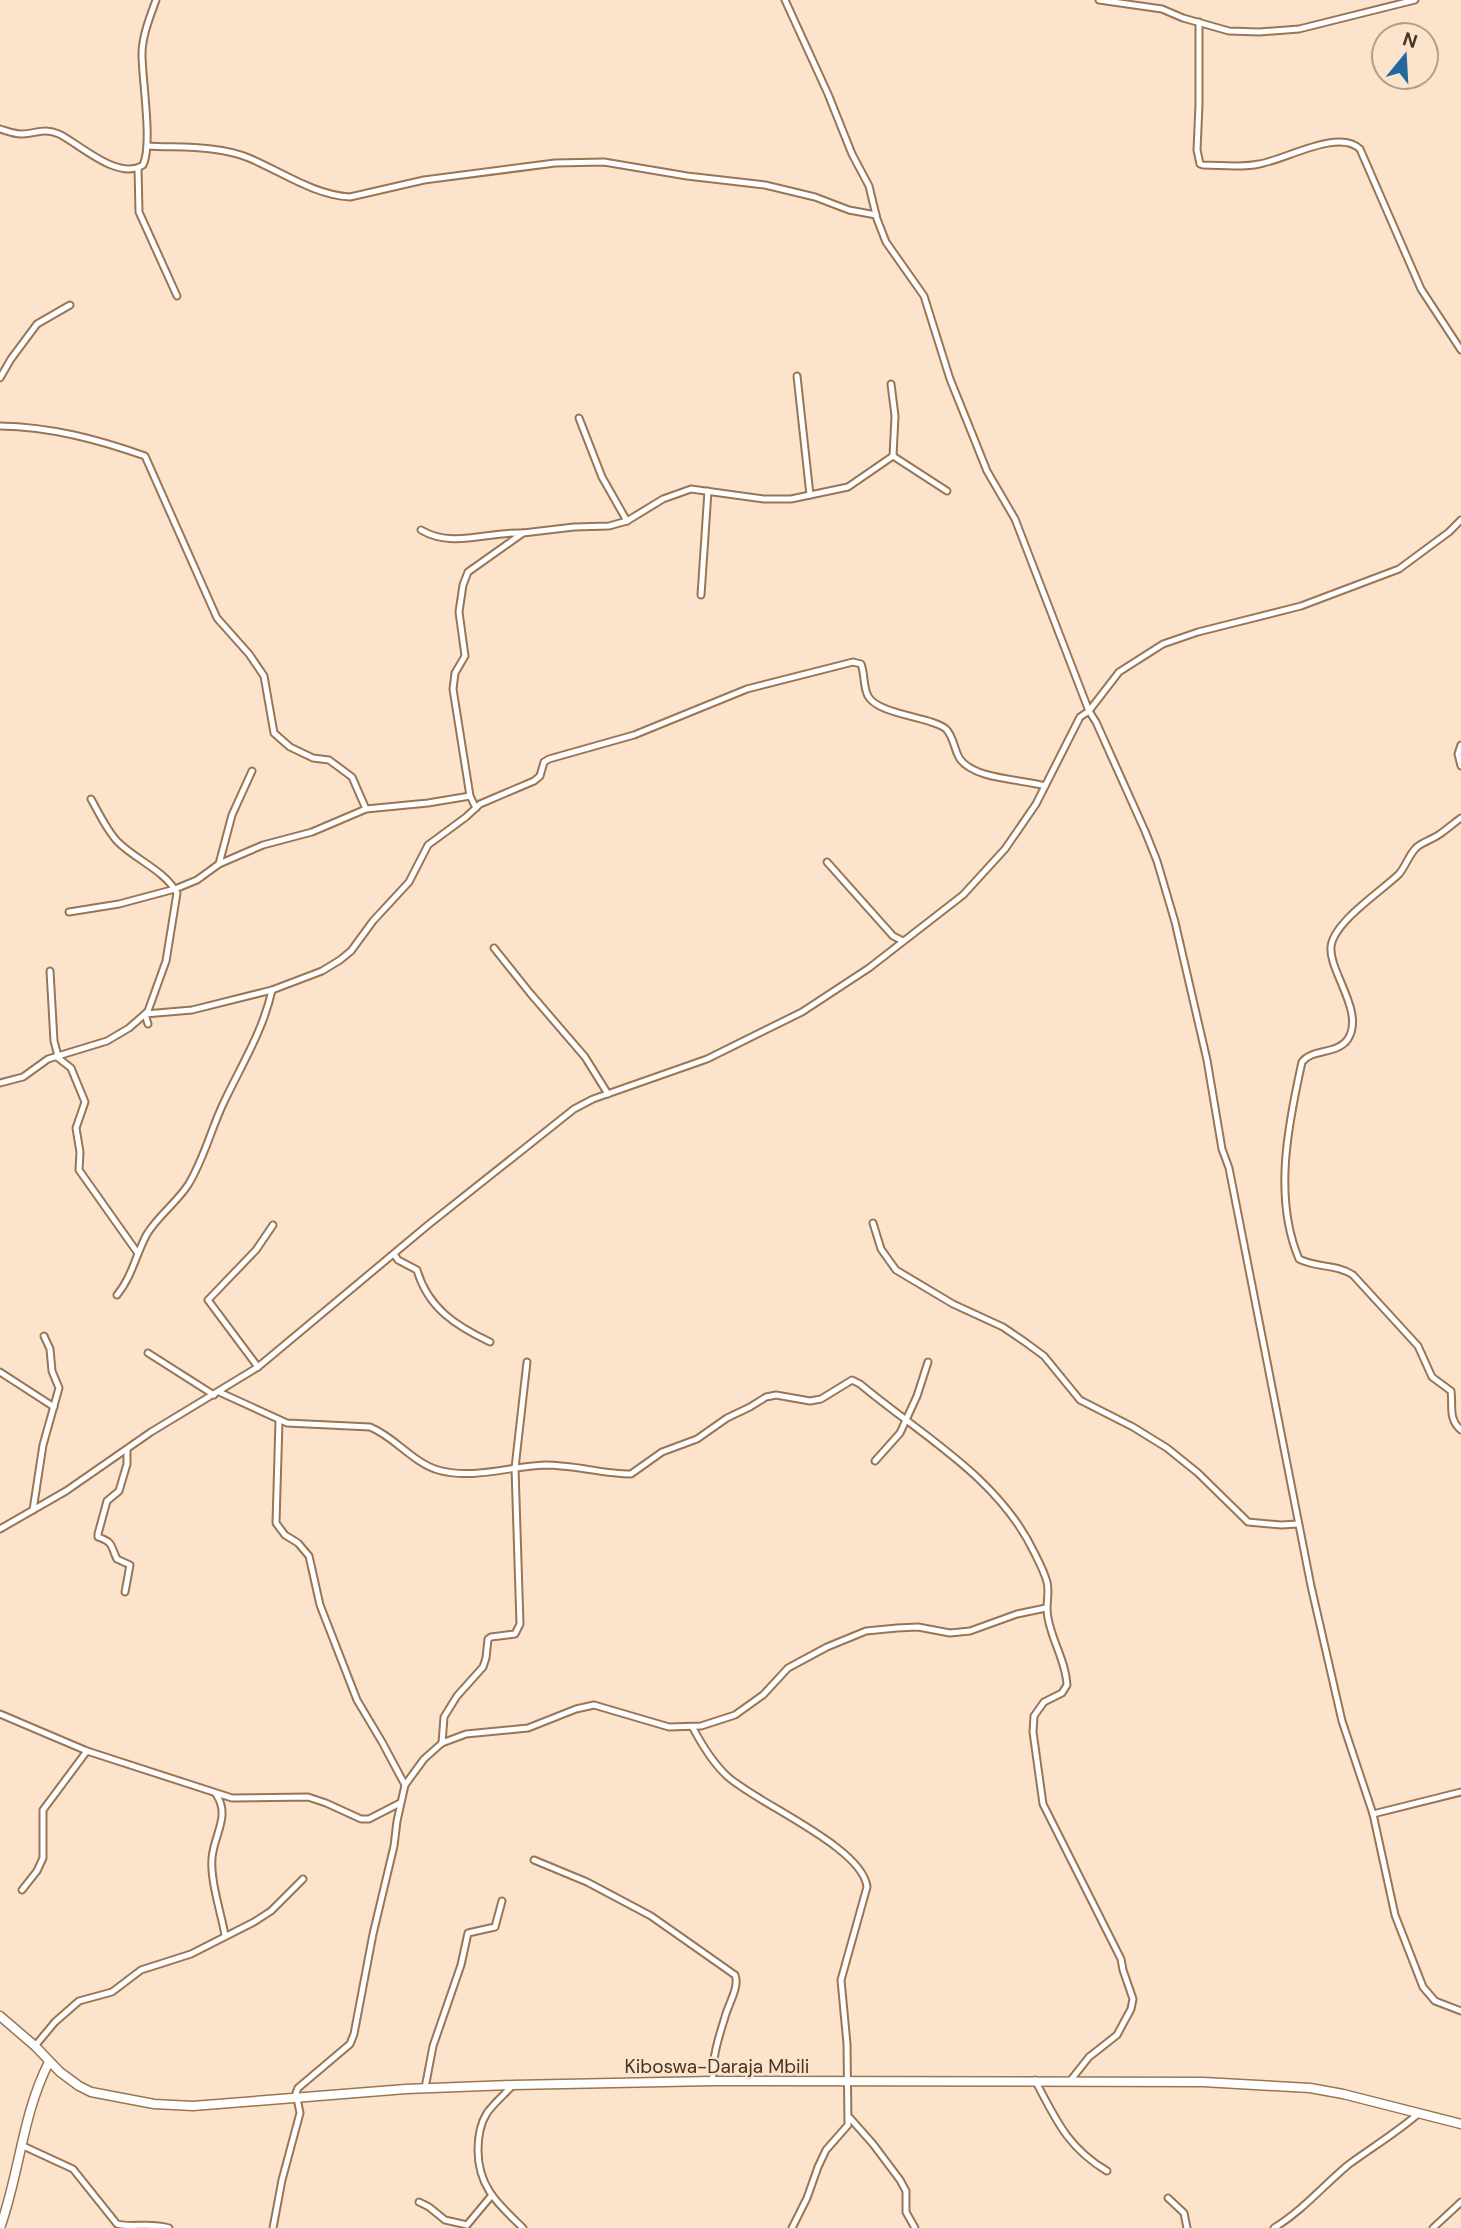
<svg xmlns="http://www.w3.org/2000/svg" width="1461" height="2228" font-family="'DM Sans',sans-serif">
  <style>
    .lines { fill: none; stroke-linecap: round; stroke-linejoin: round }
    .minor-casing { stroke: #9a7551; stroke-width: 9 }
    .secondary-casing { stroke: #9a7551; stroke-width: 11 }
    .minor { stroke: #fff; stroke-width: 5 }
    .secondary { stroke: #fff; stroke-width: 8 }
    .labels { text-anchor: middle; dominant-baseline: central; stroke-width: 5; stroke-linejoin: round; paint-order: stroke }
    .street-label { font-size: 19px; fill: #453525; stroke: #fce4cc }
  </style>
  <rect width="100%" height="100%" fill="#fce4cc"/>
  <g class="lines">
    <defs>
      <g id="minor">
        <path d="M785 0 828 94 852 154 869 186 877 219 886 242 924 296 950 379 973 436 987 471 1015 519 1089 711 1096 722 1145 831 1157 861 1175 922 1207 1060 1222 1149 1229 1168 1311 1586 1342 1721 1373 1814 1395 1915 1423 1987 1435 2001 1461 2011"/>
        <path d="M1099 0 1162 9 1183 18 1229 31 1259 32 1299 29 1415 0"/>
        <path d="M1199 22V105L1197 150 1200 164 1203 165C1221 165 1242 168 1259 164 1285 160 1339 128 1360 149L1421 289 1461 350"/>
        <path d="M0 129C7 131 14 134 21 134 36 134 44 127 59 134 81 145 118 181 143 165 153 145 142 80 142 54 142 36 150 17 156 0"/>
        <path d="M147 146C180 148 218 145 249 158 282 172 314 195 350 197L424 180 555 163 604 162 687 176 765 185 815 197 849 210 876 215"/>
        <path d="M138 168 139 212 177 296"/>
        <path d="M797 376 810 495"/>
        <path d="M0 378 11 359 37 324 70 305"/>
        <path d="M579 418 602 477 627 521"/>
        <path d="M0 426C51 427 97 439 145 456L217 618 249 654 264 676 274 733 290 747 313 758 329 760 352 777 366 809"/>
        <path d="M893 456 947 491"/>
        <path d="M421 530C453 549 489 531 523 533"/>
        <path d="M701 595 708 491"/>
        <path d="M1461 745 1458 754 1461 766"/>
        <path d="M91 799C99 813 107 831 118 842 136 860 164 870 177 893L166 961 148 1011 145 1014 148 1024"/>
        <path d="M476 808 470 796 453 689 455 673 465 656 459 612 463 585 468 572 523 533 574 527 609 526 627 521 663 499 691 489 764 499H791L848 487 893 456 895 416 891 384"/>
        <path d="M1461 818C1454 823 1447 829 1440 834 1433 839 1423 842 1417 847 1409 854 1406 866 1399 874 1383 890 1333 922 1331 947 1329 972 1365 1012 1348 1039 1337 1055 1313 1048 1302 1062 1288 1125 1273 1198 1299 1259 1316 1268 1337 1264 1353 1275L1418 1346 1432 1377 1451 1391C1453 1406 1448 1419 1461 1430"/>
        <path d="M827 862 893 936 903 941"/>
        <path d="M219 864 232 815 252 771"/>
        <path d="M69 912 119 904 175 889 197 880 219 864 263 845 312 832 366 809 428 803 470 796"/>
        <path d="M494 948 530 993 585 1057 608 1094"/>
        <path d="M50 971 54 1041 58 1056"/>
        <path d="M57 1057 71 1068 85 1102 76 1128 80 1152 79 1170 137 1252"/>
        <path d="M0 1083 23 1077 48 1059 107 1041 129 1028 145 1014 192 1010 272 990 322 971 340 960 351 951 373 921 409 882 428 845 466 817 480 804 534 781 540 776 544 762 549 759 634 735 747 689 853 662 861 664C865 674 863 687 868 696 878 715 933 717 946 729 954 737 954 750 960 759 975 780 1023 779 1045 786"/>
        <path d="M873 1223 881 1249 896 1270 953 1304 1003 1327 1025 1342 1044 1356 1080 1400 1133 1427 1167 1448 1198 1473 1248 1522 1281 1525 1298 1524"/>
        <path d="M394 1254 398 1260 417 1270C428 1308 456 1326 490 1342"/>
        <path d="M117 1295C132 1277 136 1254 147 1234 158 1216 177 1202 188 1185 204 1159 211 1129 224 1102 242 1064 263 1031 272 990"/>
        <path d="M148 1353 214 1395"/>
        <path d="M258 1367 208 1300 256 1250 273 1225"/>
        <path d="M0 1372 54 1407"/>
        <path d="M219 1392 287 1423 370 1427C395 1437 412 1462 438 1470 472 1480 511 1466 545 1465 575 1465 603 1474 631 1474L662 1452 697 1439 727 1418 750 1407 766 1397 776 1395 810 1401 821 1399 852 1380 860 1384C922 1436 998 1477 1034 1552 1039 1562 1044 1571 1047 1582 1050 1593 1045 1606 1048 1618 1052 1641 1066 1662 1067 1685L1062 1693 1044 1702 1034 1716 1033 1732 1043 1804 1121 1959 1123 1970 1133 1999 1131 2009 1117 2035 1089 2057 1070 2081"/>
        <path d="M279 1421 276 1523 285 1535 298 1543 309 1556 320 1605 357 1700 382 1742 405 1785"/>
        <path d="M875 1461 900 1433 917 1396 928 1362"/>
        <path d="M33 1510 43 1445 59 1388 52 1371 50 1349 44 1336"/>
        <path d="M0 1529 66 1491 151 1432 258 1367 428 1225 574 1109 593 1099 707 1059 802 1012 869 968 963 895 1005 849 1036 804 1080 717 1089 711 1119 672 1163 644 1198 632 1301 606 1399 569 1449 532 1461 520"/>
        <path d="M125 1592 130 1565 117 1559C110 1546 115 1543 98 1537V1534L107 1501 119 1491 127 1464V1450"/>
        <path d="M0 1714 87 1751 232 1798 308 1797 326 1803 361 1819H369L400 1803"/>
        <path d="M693 1728C702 1745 712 1762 727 1776 756 1803 863 1847 867 1887L841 1980 847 2044 848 2125 826 2150 818 2167 807 2198 792 2228"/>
        <path d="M442 1743 444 1717 457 1696 483 1667 486 1658 488 1639 491 1637 515 1634 520 1624 515 1468 527 1362"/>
        <path d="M216 1794C231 1816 214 1834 212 1858 210 1880 221 1913 225 1935"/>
        <path d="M1373 1814 1461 1792"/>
        <path d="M534 1860 587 1882 651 1916 735 1975C740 1986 728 2005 725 2017 719 2036 711 2061 713 2081"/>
        <path d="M22 1890 37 1871 43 1858V1810L87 1751"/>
        <path d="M35 2046 55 2022 79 2001 112 1992 141 1970 191 1954 254 1922 271 1911 303 1879"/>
        <path d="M1035 2080C1056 2120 1068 2148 1107 2171"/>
        <path d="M513 2085C505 2094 494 2103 487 2113 480 2124 478 2137 478 2150 478 2187 498 2204 523 2228"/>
        <path d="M425 2088 433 2046 461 1965 468 1933 495 1927 502 1901"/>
        <path d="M850 2118 873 2144 900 2180 906 2191V2212L915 2228"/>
        <path d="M21 2145 73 2169 117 2224C132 2228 150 2222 169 2228"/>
        <path d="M1168 2198 1184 2213 1187 2228"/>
        <path d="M419 2202 429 2207 445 2220 467 2225"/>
        <path d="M467 2225 492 2195"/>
        <path d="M273 2228 282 2180 300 2113 296 2093 298 2088 350 2044 354 2034 373 1934 394 1846 397 1821 405 1785 424 1759 442 1743 466 1734 528 1728 576 1709 594 1705 669 1727 701 1726 735 1715 763 1695 788 1668 827 1647 866 1631 897 1628 918 1627 950 1633 970 1631 1017 1614 1046 1608"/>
        <path d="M1274 2228C1302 2211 1323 2186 1348 2165 1371 2148 1396 2133 1418 2114"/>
        <path d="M1433 2228 1461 2202"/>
      </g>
      <g id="secondary">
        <path d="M0 2016 35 2046 60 2072 79 2086 91 2092 154 2104 193 2106 406 2089 513 2085 713 2081 1203 2082 1310 2088 1343 2094 1461 2124"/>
        <path d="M0 2228C20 2172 22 2115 49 2062"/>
      </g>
    </defs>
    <use href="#minor" class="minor-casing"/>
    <use href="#secondary" class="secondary-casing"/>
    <use href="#minor" class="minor"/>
    <use href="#secondary" class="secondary"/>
  </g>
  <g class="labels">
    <g class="street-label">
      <text x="717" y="2066">Kiboswa-Daraja Mbili</text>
    </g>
  </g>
  <g transform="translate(1405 56) rotate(18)"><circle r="33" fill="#fce4cc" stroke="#b39e89" stroke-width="2"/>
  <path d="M0-5L12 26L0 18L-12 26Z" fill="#23699e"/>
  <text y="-10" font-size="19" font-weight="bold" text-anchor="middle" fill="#453525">N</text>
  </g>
</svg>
